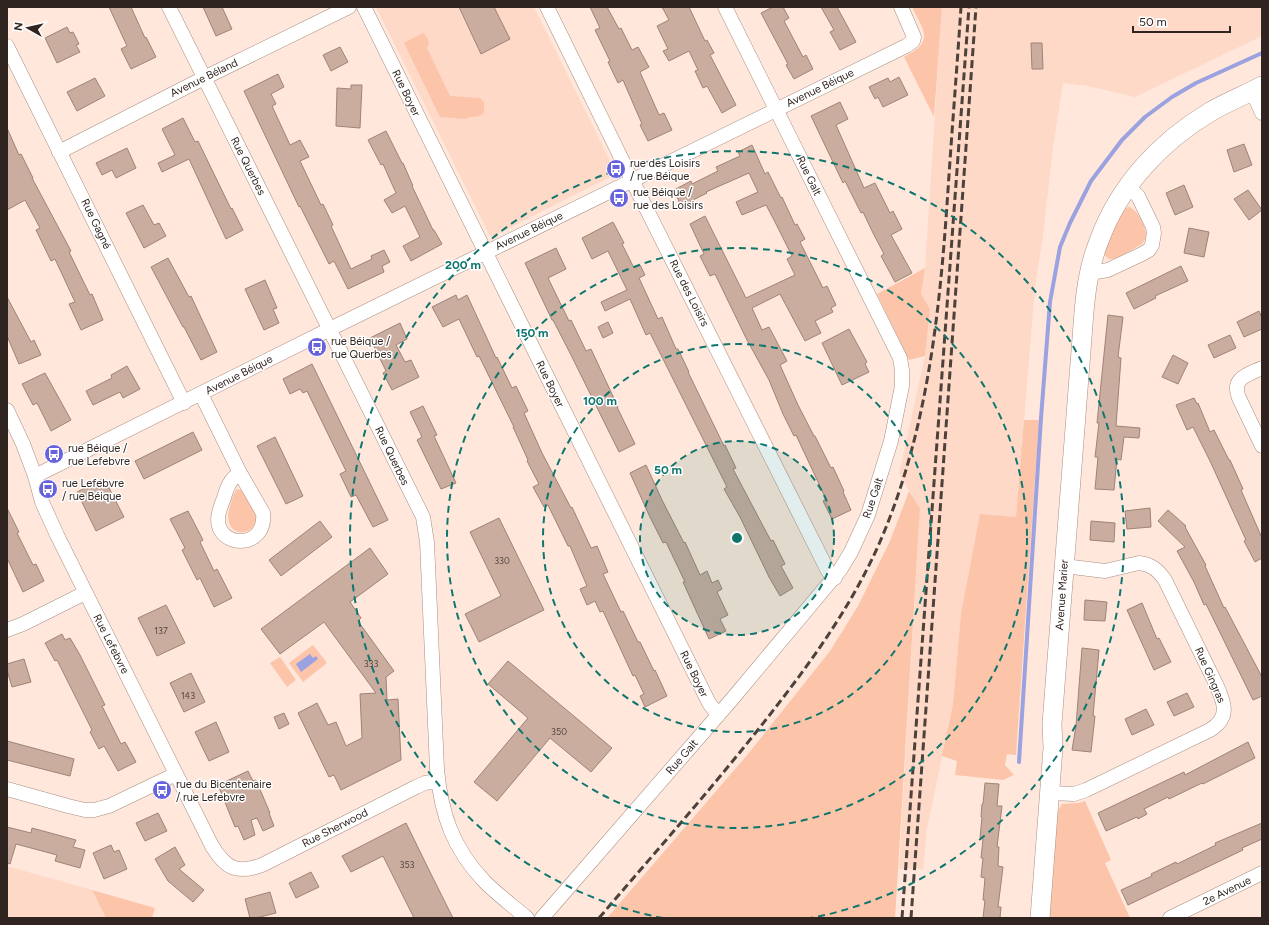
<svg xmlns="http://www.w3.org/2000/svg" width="1269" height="925" font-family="Figtree,sans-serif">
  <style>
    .built { fill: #fed9c7 }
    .green { fill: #fcc5aa }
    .water { fill: #9ca1e0 }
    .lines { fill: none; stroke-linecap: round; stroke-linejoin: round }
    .stream { stroke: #9ca1e0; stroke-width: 4 }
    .building { fill: #caad9f; stroke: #9e8376 }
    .street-casing { stroke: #aa8e81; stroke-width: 15 }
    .secondary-casing { stroke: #aa8e81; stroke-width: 20 }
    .street { stroke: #fff; stroke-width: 14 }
    .secondary { stroke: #fff; stroke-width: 19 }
    .rail { stroke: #4d413b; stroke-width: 3; stroke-dasharray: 8 4; stroke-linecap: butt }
    .ring { fill: none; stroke: #0f766e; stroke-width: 2; stroke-dasharray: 7 5 }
    .labels { text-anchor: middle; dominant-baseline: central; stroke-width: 3; stroke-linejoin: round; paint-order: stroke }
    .number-label { font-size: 9px; fill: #56463f }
    .street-label { font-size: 11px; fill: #2f241f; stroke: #fff }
    .poi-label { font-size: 11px; fill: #2f241f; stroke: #fff; text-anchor: start }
    .centre { fill: #0f766e; stroke: #fff; stroke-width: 2 }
    .ring-label { font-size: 12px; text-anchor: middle; font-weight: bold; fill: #0f766e; stroke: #fff; stroke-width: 3; stroke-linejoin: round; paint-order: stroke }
  </style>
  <rect width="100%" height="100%" fill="#ffe7db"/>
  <g class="built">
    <path d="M376 7H534L615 171 614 175 493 236H490Z"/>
    <path d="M942 7H1262V36L1135 97 1088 86 1063 83 1053 147 1043 235 1035 287 1016 517 980 515 961 613 953 704 927 829 923 869H899L920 508 899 474 925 356 930 309 921 294 925 268Z"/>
    <path d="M7 866 92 890 106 918H7Z"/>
  </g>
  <g class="green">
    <path d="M912 7H942L934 117 904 57C935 41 924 32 912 7Z"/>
    <path d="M423 33C428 38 431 42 427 48L450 96 480 98 484 102V112L480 116 470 117 466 119 440 117 404 43Z"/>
    <path d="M1129 207C1137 209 1147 228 1146 235 1146 239 1144 241 1142 244 1134 248 1121 258 1113 259 1109 260 1107 258 1105 255V250L1122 211 1125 208Z"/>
    <path d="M925 268 921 294 930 309 925 356 909 360 877 294Z"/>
    <path d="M1024 420H1039L1016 755 1007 754 1005 765 1014 775 1003 780 955 775 957 761 942 756 953 704 961 613 980 514 1016 517Z"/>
    <path d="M237 489C245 490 247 498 250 505 253 509 256 514 256 519 256 537 220 540 230 506 232 500 233 493 237 489Z"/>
    <path d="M909 491 920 508 895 918H607L748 754 830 651 858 606 890 541Z"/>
    <path d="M313 645 327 663 303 682 289 663Z"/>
    <path d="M280 657 296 680 287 687 270 663Z"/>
    <path d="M1085 801 1111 860 1105 863 1130 918H1048L1058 811 1062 804 1079 803Z"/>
    <path d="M92 890 155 908 152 918H106Z"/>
  </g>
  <path class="water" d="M310 654 313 658 316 656 318 659 301 672 296 664Z"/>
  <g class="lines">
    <path class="stream" d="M1019 762 1041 418 1050 302 1060 247 1070 223 1091 181 1122 140 1145 117 1172 97 1196 83 1262 53"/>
  </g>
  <g class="building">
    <path d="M109 7H131L145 38 146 37 156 57 131 69 121 49 127 46Z"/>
    <path d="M203 7H222L232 29 216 36Z"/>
    <path d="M459 7H494L510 39 481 54Z"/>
    <path d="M590 7H607L619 29 621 28 632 50 638 47 649 67 640 72 659 115 664 113 672 130 648 141 640 125 642 124 623 80 618 83 608 62 610 61 595 30 600 28Z"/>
    <path d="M662 7H689L705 41 707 40 714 53 710 55 736 105 722 113 707 86 703 88 695 71 698 70 689 51 669 61 663 51 668 49 657 26 669 20Z"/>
    <path d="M773 7H783L789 18 784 21 803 57 806 55 813 69 794 79 786 65 788 64 761 13Z"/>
    <path d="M821 7H837L856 42 840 50 830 32 834 30Z"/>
    <path d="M67 27 70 33 73 32 79 44 76 45 80 52 57 63 45 38Z"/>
    <path d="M1031 43H1042L1043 69H1032Z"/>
    <path d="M340 47 348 62 331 71 323 55Z"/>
    <path d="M278 74 284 87 271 94 276 104 272 106 290 145 300 140 309 157 300 161 321 205 323 204 333 225 331 226 351 269 372 259 371 256 384 250 390 262 382 266 384 272 348 289 334 261 329 264 300 206 299 207 244 91Z"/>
    <path d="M899 77 908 95 883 107 878 97 875 99 869 87 888 78 890 82Z"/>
    <path d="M95 78 105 96 77 111 67 92Z"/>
    <path d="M351 85H362L360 128 336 126 337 88 351 89Z"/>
    <path d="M840 102 848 119 836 125 864 188 875 183 890 213 893 211 902 229 891 235 912 273 895 282 881 256 884 254 873 233 863 212 861 213 845 181 843 183 811 116Z"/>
    <path d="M183 118 195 142 198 141 231 209 232 208 243 230 226 239 189 159 162 172 158 163 175 155 162 129Z"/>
    <path d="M7 128 19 155 21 154 33 178H32L71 251 69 252 90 295 92 294 103 320 81 330 69 304 75 302 55 259 51 261 36 230 40 228 25 200 7 210Z"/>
    <path d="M386 131 402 163H403L413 186H412L433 230H434L442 244 411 261 403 246 420 237 405 206 392 213 384 200 396 193 383 164 381 165 368 140Z"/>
    <path d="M1244 144 1252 165 1234 172 1227 150Z"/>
    <path d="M752 145 765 174 768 172 781 198 782 197 795 225 797 224 805 239 800 242 823 288 827 286 836 305 831 308 833 312 815 321 821 333 805 341 780 294 752 308 762 330 769 327 787 361 780 365 798 405 814 436H815L831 468 833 467 844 491 843 492 851 510 832 519 823 501 826 499 796 435 794 436 783 414 769 380 747 340 715 274 710 276 700 256 704 254 690 224 705 216 746 298 795 275 787 259 792 256 774 220 766 205 742 215 736 202 758 192 749 173 706 192 707 193 681 206 674 190 691 181 692 184 718 171 716 167 740 156 738 152Z"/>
    <path d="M127 148 136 168 116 178 112 170 102 175 96 163Z"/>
    <path d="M1184 185 1193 207 1175 215 1166 193Z"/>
    <path d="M1248 190 1262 210 1249 220 1234 199Z"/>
    <path d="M143 205 154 225 159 223 166 236 144 248 126 213Z"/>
    <path d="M613 222 624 243 622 244 634 268 640 265 645 275 639 278 658 319 662 317 676 349H678L689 372H688L724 446 725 445 736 468 733 469 771 541 773 540 785 564 781 566 793 588 780 596 769 577 740 517 724 489 727 487 650 333 646 335 630 299 605 311 601 302 627 290 608 251 592 259 582 238Z"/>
    <path d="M1189 228 1209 232 1204 257 1184 253Z"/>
    <path d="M556 248 566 269 548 278 569 321 571 320 586 351 591 349 618 407H617L635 444 619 452 570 353 553 320H552L525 263Z"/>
    <path d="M168 258 189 297 191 296 217 352 201 360 184 327H183L151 267Z"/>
    <path d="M1181 266 1188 281 1155 296 1156 298 1134 309 1126 293Z"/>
    <path d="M265 280 277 308 273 309 279 323 264 330 245 289Z"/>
    <path d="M456 295 458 300 467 295 496 358 497 357 512 388 516 386 528 411 524 413 542 453 571 508 572 507 591 548 597 546 608 572 603 574 621 612 623 611 638 642H640L654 671 655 670 667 696 645 707 640 696 644 694 635 675 633 676 603 611 600 612 595 601 587 605 580 589 587 586 570 546H568L548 505 544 507 533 487 539 484 527 461 528 460 513 427H514L479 356 477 357 459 319 443 327 432 307Z"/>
    <path d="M7 297 31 342 34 340 41 355 19 364 7 336Z"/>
    <path d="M1259 311 1262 318V329L1244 337 1237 322Z"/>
    <path d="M1108 315 1123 317 1118 357 1121 358 1116 426 1140 428 1139 438 1124 437 1121 460 1117 459 1114 490 1095 489 1098 457H1095L1099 423H1097Z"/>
    <path d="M608 322 613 333 603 338 598 327Z"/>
    <path d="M400 323 407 339 396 345 405 362 411 360 419 377 392 390 383 373 386 371 370 338Z"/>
    <path d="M849 329 867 362 865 364 869 372 842 385 822 343Z"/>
    <path d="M1230 335 1236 348 1214 358 1208 345Z"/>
    <path d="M1173 355 1188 363 1178 384 1162 377Z"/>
    <path d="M312 364 388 520 373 527 356 495 351 497 340 474 346 471 307 391 303 393 300 389 290 394 283 379Z"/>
    <path d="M127 366 140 389 123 398 120 392 93 405 86 391 112 378 111 375Z"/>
    <path d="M45 373 71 420 51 431 37 403 33 405 22 384Z"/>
    <path d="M1194 398 1197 404 1198 403 1210 432 1214 430 1229 460H1230L1243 489 1241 490 1262 538V558L1255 562 1244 541 1246 540 1210 461 1193 427 1187 430 1176 405Z"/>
    <path d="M423 406 437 435 434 436 456 483 441 489 417 440 422 437 410 412Z"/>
    <path d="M193 432 202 450 144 479 135 461Z"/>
    <path d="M275 437 303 496 286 504 257 446Z"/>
    <path d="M646 465 662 500 684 543 685 542 700 575 707 571 712 583 718 580 722 589 717 592 728 615 720 619 726 631 709 639 683 582H685L666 542 663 543 649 515 630 473Z"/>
    <path d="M104 478 124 517 96 531 77 492Z"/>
    <path d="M7 508 19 532 17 533 33 565 36 564 44 581 23 592 7 558Z"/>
    <path d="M1150 508 1151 527 1127 529 1125 511Z"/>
    <path d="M1168 510 1186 526 1185 527 1206 565 1205 566 1224 608 1225 607 1262 677V696L1253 700 1206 604 1204 605 1194 582 1177 551 1185 547 1158 521Z"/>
    <path d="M188 511 203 540 200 542 214 571 217 569 232 598 214 607 200 578 197 580 182 550 185 548 170 519Z"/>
    <path d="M499 518 544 610 479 642 465 614 501 596 470 532Z"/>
    <path d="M320 521 332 537 281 576 269 560Z"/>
    <path d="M1091 521 1115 523 1114 542 1090 540Z"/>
    <path d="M370 548 388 574 350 602 361 618 358 621 394 671 386 677 387 700 398 699 401 760 341 790 334 775 329 777 298 713 317 703 328 725 336 722 346 746 362 738 360 694 376 693 324 622 280 654 261 629Z"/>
    <path d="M1085 600 1107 602 1105 621 1084 620Z"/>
    <path d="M1142 603 1157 639 1159 638 1171 662 1154 670 1127 610Z"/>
    <path d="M166 605 185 643 157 656 138 618Z"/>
    <path d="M62 634 65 640 70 638 80 655 105 705 102 706 121 744 125 742 136 762 118 771 104 746 99 749 90 732 92 730 57 660 55 661 45 643Z"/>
    <path d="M1082 648 1099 650 1093 716H1095L1091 752 1072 750 1076 726Z"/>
    <path d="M24 659 31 682 12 687 7 670V664Z"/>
    <path d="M508 661 612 748 591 772 550 738 497 801 474 782 528 718 488 684Z"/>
    <path d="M191 673 205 702 184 712 170 683Z"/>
    <path d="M1187 693 1194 707 1174 716 1167 702Z"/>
    <path d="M1146 709 1154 725 1132 735 1125 719Z"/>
    <path d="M284 713 289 724 279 729 274 717Z"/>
    <path d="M216 722 229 752 209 761 195 732Z"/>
    <path d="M7 741 74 759 70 776 7 760Z"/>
    <path d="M1248 742 1255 758 1203 784 1202 783 1169 799 1168 797 1144 809 1147 814 1138 819 1137 817 1106 831 1098 813 1184 772 1185 775Z"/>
    <path d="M248 771 253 781 256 780 270 813H269L274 826 263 831 257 818 251 820 255 835 244 840 238 826 235 827 218 785Z"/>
    <path d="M985 783 999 784 997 806H1002L997 847H999L998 866 1003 867 998 907H1001L1000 918H983L985 900H983L985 878 981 877 983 858H981L983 839 980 838 982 817H981L982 804H983Z"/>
    <path d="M158 813 167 831 145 841 136 823Z"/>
    <path d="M406 823 431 874 453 918H414L383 856 351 872 342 856Z"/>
    <path d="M1262 823V839L1242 848 1243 850 1128 905 1121 890 1152 876 1151 874 1176 862 1177 864 1216 845 1215 843Z"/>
    <path d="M7 827 31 833 32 828 76 840 73 847 85 850 80 868 55 861 57 855 16 844 10 864 7 863Z"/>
    <path d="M111 845 114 852 119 850 127 869 104 879 93 853Z"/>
    <path d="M175 847 185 865 179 869 204 890 193 902 168 881 155 859Z"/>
    <path d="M311 872 319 887 296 898 289 883Z"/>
    <path d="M270 892 276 913 256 918H250L245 899Z"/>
  </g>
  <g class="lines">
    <defs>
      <g id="street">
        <path d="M169 7 423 517 427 542 437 769C441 814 453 849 485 882 498 895 513 906 527 918"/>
        <path d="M364 7 709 703 718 715"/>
        <path d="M547 7 632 180 828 571 835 578"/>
        <path d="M7 46 184 403"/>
        <path d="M1252 91 1262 113"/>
        <path d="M59 152 204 78 349 7"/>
        <path d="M1089 273 1108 270 1142 254 1149 250 1152 245 1154 233 1153 227 1138 196 1128 187"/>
        <path d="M1262 368C1247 375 1231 378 1239 398L1262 446"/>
        <path d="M201 394 240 473 263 513C267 550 218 548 218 520 218 512 221 505 224 498 227 487 230 479 240 473"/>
        <path d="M7 410 23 444 35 476 42 502 57 535 212 846C226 869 237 874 262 865L416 787 425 783 438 781"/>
        <path d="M35 476 330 329 906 46 913 41 914 37 901 7"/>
        <path d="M7 630 23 624 85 593"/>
        <path d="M7 789 68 806 85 810H94L109 806 176 774"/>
        <path d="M1050 793 1074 794 1086 790 1210 730C1231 717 1224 702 1216 684L1165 580C1158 570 1151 564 1139 563L1105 571 1064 566"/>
        <path d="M542 918 733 698 840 570 851 552 868 515 891 441 902 386V370L900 358 725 7"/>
        <path d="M1170 918 1262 873"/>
      </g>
      <path id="secondary" d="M1040 918 1053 748 1052 724 1083 325C1085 296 1088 268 1099 241 1119 186 1160 142 1210 112 1227 102 1245 95 1262 86"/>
    </defs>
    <use href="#street" class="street-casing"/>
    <use href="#secondary" class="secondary-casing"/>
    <use href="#street" class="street"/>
    <use href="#secondary" class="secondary"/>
    <g class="rail">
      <path d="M599 918C652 856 706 795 757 731 803 673 849 612 879 544 928 432 940 310 948 190 952 129 957 68 961 7"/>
      <path d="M902 918 969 7"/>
      <path d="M911 918 976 7"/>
    </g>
  </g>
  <circle cx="737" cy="538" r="97" fill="#0f766e" fill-opacity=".12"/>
  <g class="ring">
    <circle cx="737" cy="538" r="97"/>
    <circle cx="737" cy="538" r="194"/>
    <circle cx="737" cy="538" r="290"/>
    <path d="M663 918A387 387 0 1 1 811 918"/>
  </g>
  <defs>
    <symbol id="bus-disc" viewBox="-11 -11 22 22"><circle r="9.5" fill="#6763dc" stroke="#fff"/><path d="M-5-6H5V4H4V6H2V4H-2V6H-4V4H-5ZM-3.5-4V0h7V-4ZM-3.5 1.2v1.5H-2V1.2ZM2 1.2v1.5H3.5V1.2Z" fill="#fff"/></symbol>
  </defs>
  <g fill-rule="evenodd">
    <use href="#bus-disc" x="605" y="158" width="22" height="22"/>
    <use href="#bus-disc" x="608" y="187" width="22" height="22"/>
    <use href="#bus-disc" x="306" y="336" width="22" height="22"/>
    <use href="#bus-disc" x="43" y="443" width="22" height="22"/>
    <use href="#bus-disc" x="37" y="478" width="22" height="22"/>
    <use href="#bus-disc" x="151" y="779" width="22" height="22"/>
  </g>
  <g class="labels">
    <g class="number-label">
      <text x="502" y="560">330</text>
      <text x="161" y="630">137</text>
      <text x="371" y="663">333</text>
      <text x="188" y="695">143</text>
      <text x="559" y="731">350</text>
      <text x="407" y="864">353</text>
    </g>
    <g class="street-label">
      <text transform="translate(204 78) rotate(-26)">Avenue Béland</text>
      <text transform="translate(820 88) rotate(-26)">Avenue Béique</text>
      <text transform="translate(406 93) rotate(64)">Rue Boyer</text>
      <text transform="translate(248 166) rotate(63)">Rue Querbes</text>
      <text transform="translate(809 176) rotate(64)">Rue Galt</text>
      <text transform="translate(96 224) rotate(64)">Rue Gagné</text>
      <text transform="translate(529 231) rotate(-26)">Avenue Béique</text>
      <text transform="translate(689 293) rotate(63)">Rue des Loisirs</text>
      <text transform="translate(239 375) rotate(-27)">Avenue Béique</text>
      <text transform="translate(550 384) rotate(64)">Rue Boyer</text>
      <text transform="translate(392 456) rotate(64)">Rue Querbes</text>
      <text transform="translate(873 498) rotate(-71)">Rue Galt</text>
      <text transform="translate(1062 595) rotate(-86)">Avenue Marier</text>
      <text transform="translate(111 644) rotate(63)">Rue Lefebvre</text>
      <text transform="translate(694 674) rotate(64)">Rue Boyer</text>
      <text transform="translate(1210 675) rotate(66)">Rue Gingras</text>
      <text transform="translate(682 757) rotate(-49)">Rue Galt</text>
      <text transform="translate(335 828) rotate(-27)">Rue Sherwood</text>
      <text transform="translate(1227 891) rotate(-26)">2e Avenue</text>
    </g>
    <g class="poi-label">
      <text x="630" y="163">rue des Loisirs<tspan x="630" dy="13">/ rue Béique</tspan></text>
      <text x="633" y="192">rue Béique /<tspan x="633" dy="13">rue des Loisirs</tspan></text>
      <text x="331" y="341">rue Béique /<tspan x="331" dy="13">rue Querbes</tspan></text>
      <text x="68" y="448">rue Béique /<tspan x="68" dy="13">rue Lefebvre</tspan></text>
      <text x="62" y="483">rue Lefebvre<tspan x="62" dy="13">/ rue Béique</tspan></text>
      <text x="176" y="784">rue du Bicentenaire<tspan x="176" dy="13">/ rue Lefebvre</tspan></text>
    </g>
  </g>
  <circle cx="737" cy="538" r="6" class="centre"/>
  <g class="ring-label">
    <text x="463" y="269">200 m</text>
    <text x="532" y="337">150 m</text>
    <text x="600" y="405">100 m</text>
    <text x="668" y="474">50 m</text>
  </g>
  <rect width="1269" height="925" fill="none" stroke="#2f241f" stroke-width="16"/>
  <g transform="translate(28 28) rotate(278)" stroke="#ffffff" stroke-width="3" paint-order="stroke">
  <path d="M0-3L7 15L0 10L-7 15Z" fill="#2f241f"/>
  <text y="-6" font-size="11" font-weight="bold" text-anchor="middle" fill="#2f241f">N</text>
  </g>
  <path d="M1133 26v6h97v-6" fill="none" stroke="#2f241f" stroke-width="2"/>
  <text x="1139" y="26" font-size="12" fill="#2f241f" stroke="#ffffff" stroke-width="3" paint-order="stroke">50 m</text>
</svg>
